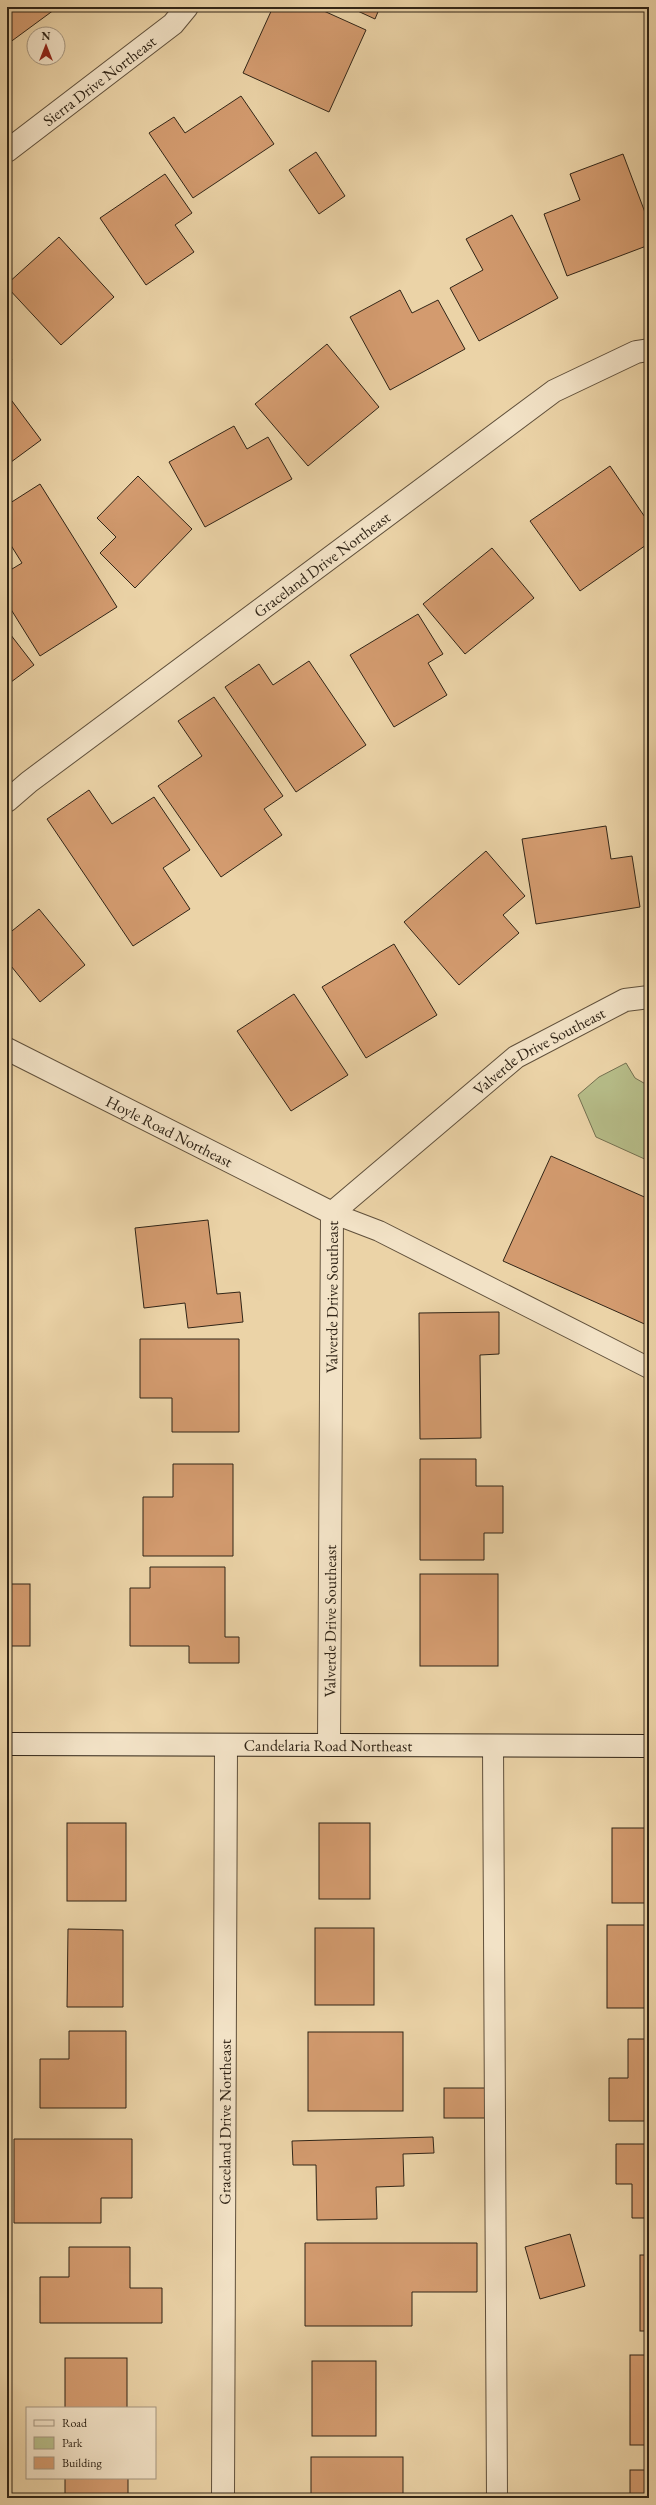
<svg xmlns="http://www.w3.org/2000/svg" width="656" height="2505" font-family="'EB Garamond',serif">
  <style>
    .green { fill: #b6bc88; stroke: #747050 }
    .building { fill: #d39b6f; stroke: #312517 }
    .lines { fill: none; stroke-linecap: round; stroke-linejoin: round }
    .service-casing { stroke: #60503b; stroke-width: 22 }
    .minor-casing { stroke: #60503b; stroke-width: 24 }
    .secondary-casing { stroke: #312517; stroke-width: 24 }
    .service { stroke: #f2e2c6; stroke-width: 20 }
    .minor { stroke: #f2e2c6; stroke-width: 22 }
    .secondary { stroke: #f2e2c6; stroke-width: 22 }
    .labels { text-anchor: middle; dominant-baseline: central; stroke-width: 3; stroke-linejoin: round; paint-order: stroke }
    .street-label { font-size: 16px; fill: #312517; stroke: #f2e2c6 }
  </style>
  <rect width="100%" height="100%" fill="#ebd3a7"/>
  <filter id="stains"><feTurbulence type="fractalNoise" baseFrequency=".005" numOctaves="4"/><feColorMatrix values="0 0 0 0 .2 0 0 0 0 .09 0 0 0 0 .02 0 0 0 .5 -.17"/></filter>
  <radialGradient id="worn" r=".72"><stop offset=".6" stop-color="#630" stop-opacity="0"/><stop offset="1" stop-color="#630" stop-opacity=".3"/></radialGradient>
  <path class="green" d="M626 1063 635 1078 649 1086V1161L596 1137 578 1095 599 1077Z"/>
  <g class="building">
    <path d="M7 7H58L9 43 7 40Z"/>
    <path d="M273 7H315L366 30 329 112 243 73Z"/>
    <path d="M349 7H380L375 19Z"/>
    <path d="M241 96 274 144 193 198 149 133 174 117 185 133Z"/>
    <path d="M316 152 345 196 319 214 289 170Z"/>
    <path d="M623 154 649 223V245L567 276 544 214 580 200 570 174Z"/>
    <path d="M165 174 192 213 175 225 194 252 146 285 100 218Z"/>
    <path d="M512 215 558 298 479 341 450 288 483 270 466 239Z"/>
    <path d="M59 237 114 297 61 345 7 287V284Z"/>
    <path d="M400 290 412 313 438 300 465 349 390 390 350 317Z"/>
    <path d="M327 344 379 407 308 466 255 404Z"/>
    <path d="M7 353 12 360 7 364Z"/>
    <path d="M9 397 41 440 7 465V398Z"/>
    <path d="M234 426 247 449 268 437 292 479 205 527 169 462Z"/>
    <path d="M610 466 649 523V543L580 591 530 521Z"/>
    <path d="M138 476 192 529 135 588 100 553 116 537 97 518Z"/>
    <path d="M40 484 117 607 40 656 7 603V572L22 563 7 539V505Z"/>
    <path d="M492 548 534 598 465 654 423 604Z"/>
    <path d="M418 614 443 654 428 663 447 695 394 727 350 655Z"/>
    <path d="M7 630 34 665 7 685Z"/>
    <path d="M309 661 366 745 296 792 225 687 259 664 273 685Z"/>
    <path d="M214 697 283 796 264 809 282 835 221 877 158 786 202 756 178 721Z"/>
    <path d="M89 790 112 824 154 797 190 850 163 868 190 909 133 946 47 819Z"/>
    <path d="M606 826 611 859 632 856 640 907 536 924 522 839Z"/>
    <path d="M486 851 525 896 503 915 519 933 459 985 404 922Z"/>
    <path d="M39 909 85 965 40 1002 7 961V935Z"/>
    <path d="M394 944 437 1015 366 1058 322 987Z"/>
    <path d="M294 994 348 1075 291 1111 237 1031Z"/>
    <path d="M551 1156 649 1199V1326L503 1261Z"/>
    <path d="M208 1220 217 1294 240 1292 243 1322 188 1328 185 1303 144 1308 135 1228Z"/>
    <path d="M499 1312V1354L480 1355 481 1438 420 1439 419 1313Z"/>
    <path d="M140 1339H239V1432H172V1398H140Z"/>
    <path d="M420 1459H476V1486H503V1533H484V1560H420Z"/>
    <path d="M173 1464H233V1556H143V1497H173Z"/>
    <rect x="647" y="1561" width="2" height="92"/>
    <path d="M150 1567H225V1637H239V1663H189V1646H130V1588H150Z"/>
    <rect x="420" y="1574" width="78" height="92"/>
    <rect x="7" y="1584" width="23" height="62"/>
    <rect x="67" y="1823" width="59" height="78"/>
    <rect x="319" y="1823" width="51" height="76"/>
    <rect x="612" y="1828" width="37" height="75"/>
    <rect x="607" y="1925" width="42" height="83"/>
    <rect x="315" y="1928" width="59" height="77"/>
    <path d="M68 1929 123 1930V2007H67Z"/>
    <path d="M69 2031H126V2108H40V2059H69Z"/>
    <rect x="308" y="2032" width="95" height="79"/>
    <path d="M628 2039H649V2121H609V2078H628Z"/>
    <rect x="444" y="2088" width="43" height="30"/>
    <path d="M433 2137 434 2153 403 2154 404 2186 376 2187 377 2219 317 2220 316 2165H293L292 2141Z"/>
    <path d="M14 2139H132V2198H101V2223H14Z"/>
    <path d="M616 2144H649V2218H632V2184H616Z"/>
    <path d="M570 2234 585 2286 540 2299 525 2247Z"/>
    <path d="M305 2243H477V2292H412V2326H305Z"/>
    <path d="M69 2247H130V2288H162V2323H40V2277H69Z"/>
    <rect x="640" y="2255" width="9" height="76"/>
    <rect x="630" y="2355" width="19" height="90"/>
    <rect x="65" y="2358" width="62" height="50"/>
    <rect x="312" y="2361" width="64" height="75"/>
    <rect x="311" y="2457" width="92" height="41"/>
    <rect x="630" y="2470" width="19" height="28"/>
    <rect x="65" y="2478" width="63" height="20"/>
  </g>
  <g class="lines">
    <defs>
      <g id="service">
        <path d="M332 1213 379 1231 649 1368"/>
        <path d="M493 1745 497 2498"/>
      </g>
      <g id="minor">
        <path id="s1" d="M7 151 173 24 187 7"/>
        <path id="s2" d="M7 801 29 782 554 391 636 352 649 350"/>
        <path id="s3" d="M7 1049 332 1213"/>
        <path id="s4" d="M329 1745 332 1213 516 1057 625 1000 649 997"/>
        <path id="s5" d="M223 2498 226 1745"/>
      </g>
      <g id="secondary">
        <path id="s6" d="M7 1744 649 1746"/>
      </g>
    </defs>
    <use href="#service" class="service-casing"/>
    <use href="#minor" class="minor-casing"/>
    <use href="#secondary" class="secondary-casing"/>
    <use href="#service" class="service"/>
    <use href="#minor" class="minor"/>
    <use href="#secondary" class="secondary"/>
  </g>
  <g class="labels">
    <g class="street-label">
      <text stroke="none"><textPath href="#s1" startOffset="116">Sierra Drive Northeast</textPath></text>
      <text stroke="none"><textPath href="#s2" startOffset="394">Graceland Drive Northeast</textPath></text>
      <text stroke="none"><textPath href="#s4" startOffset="796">Valverde Drive Southeast</textPath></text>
      <text stroke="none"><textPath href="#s3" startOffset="182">Hoyle Road Northeast</textPath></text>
      <text stroke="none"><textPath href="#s4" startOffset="448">Valverde Drive Southeast</textPath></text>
      <text stroke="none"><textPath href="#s4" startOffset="124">Valverde Drive Southeast</textPath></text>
      <text stroke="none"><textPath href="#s6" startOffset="321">Candelaria Road Northeast</textPath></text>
      <text stroke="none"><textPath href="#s5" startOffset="376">Graceland Drive Northeast</textPath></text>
    </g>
  </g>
  <rect width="656" height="2505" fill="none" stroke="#ebd3a7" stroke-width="24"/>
  <rect x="8" y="8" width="640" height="2489" fill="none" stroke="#312517" stroke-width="2"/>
  <rect x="12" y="12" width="632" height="2481" fill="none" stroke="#312517"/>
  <rect x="26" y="2407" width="130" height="72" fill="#f2e2c6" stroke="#a59680"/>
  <rect x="34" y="2420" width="20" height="6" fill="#f2e2c6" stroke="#a59680"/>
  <text x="62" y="2427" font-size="12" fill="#312517">Road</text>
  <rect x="34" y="2437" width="20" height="12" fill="#b6bc88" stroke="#a59680"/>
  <text x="62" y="2447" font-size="12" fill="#312517">Park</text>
  <rect x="34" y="2457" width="20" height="12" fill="#d39b6f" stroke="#a59680"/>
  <text x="62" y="2467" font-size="12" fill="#312517">Building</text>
  <g transform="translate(46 46)"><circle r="19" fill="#f2e2c6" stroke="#a59680"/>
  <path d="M0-3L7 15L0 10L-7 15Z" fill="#8f2418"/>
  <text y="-6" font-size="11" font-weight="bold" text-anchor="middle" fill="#312517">N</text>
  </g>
  <rect width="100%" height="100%" filter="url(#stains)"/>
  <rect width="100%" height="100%" fill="url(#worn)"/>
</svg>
